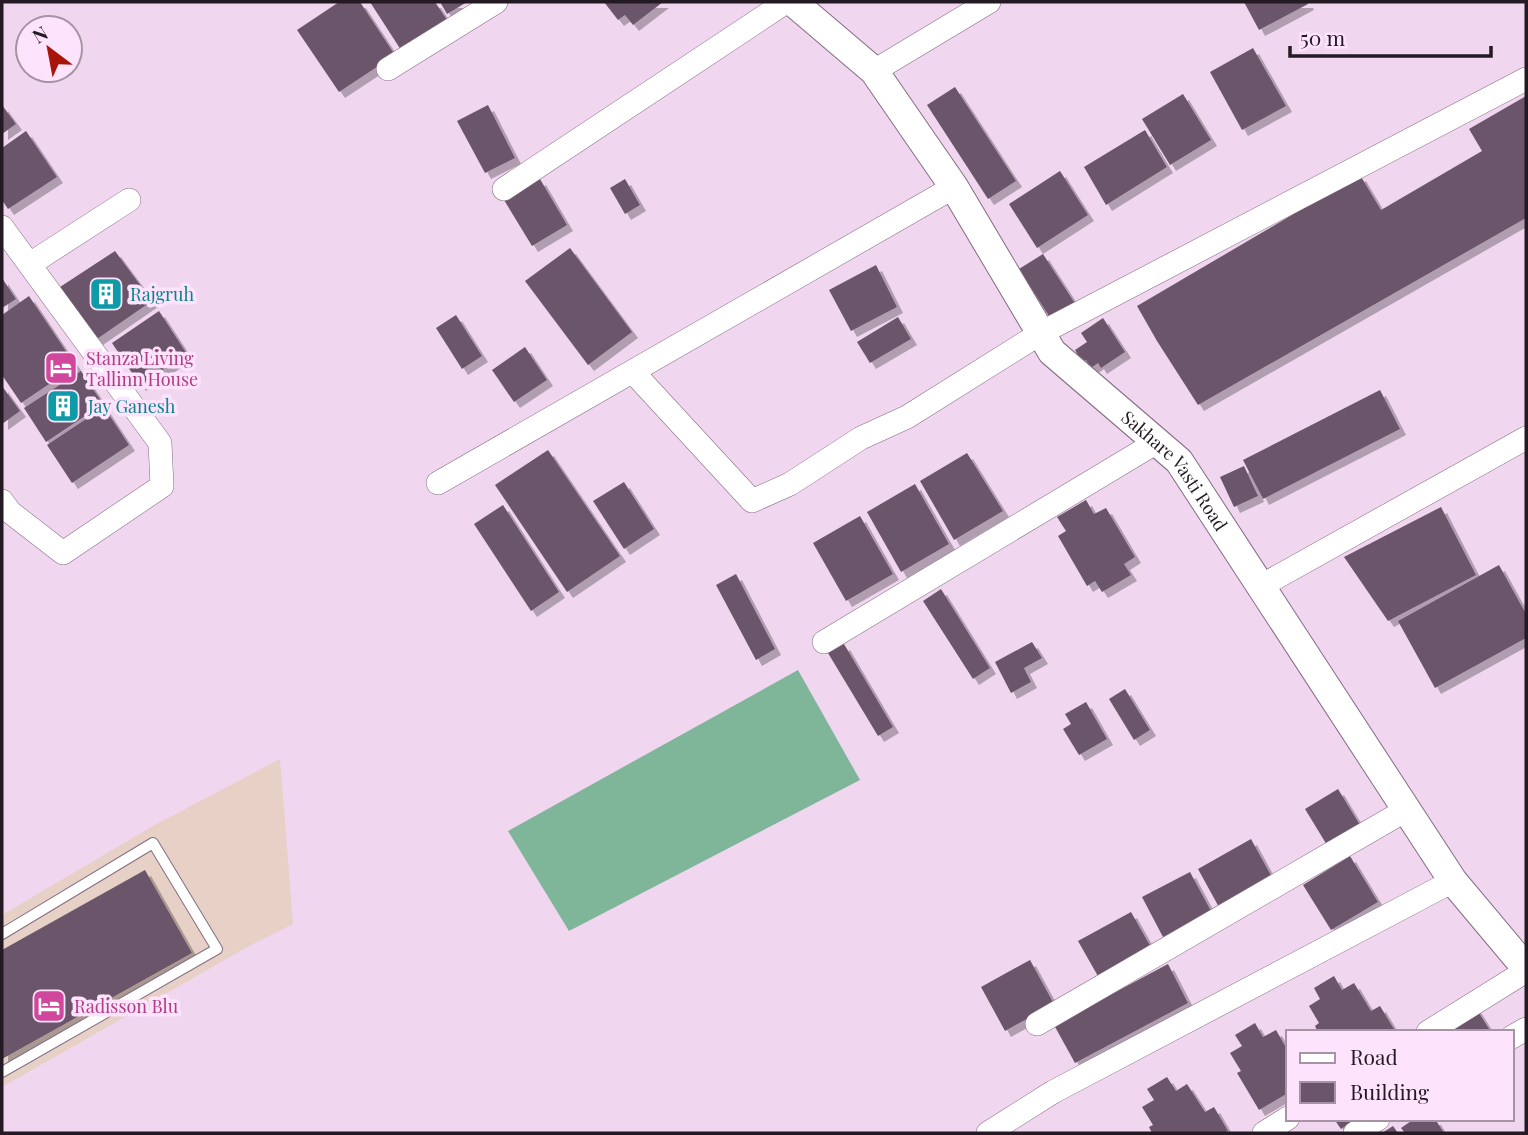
<svg xmlns="http://www.w3.org/2000/svg" width="1528" height="1135" font-family="'Playfair Display',serif">
  <style>
    .commercial { fill: #e7d0c5 }
    .forest { fill: #7fb69a }
    .building { fill: #6b556a; filter: url(#shadow) }
    .lines { fill: none; stroke-linecap: round; stroke-linejoin: round }
    .service-casing { stroke: #846d82; stroke-width: 12 }
    .minor-casing { stroke: #846d82; stroke-width: 24 }
    .tertiary-casing { stroke: #846d82; stroke-width: 30 }
    .service { stroke: #fff; stroke-width: 10 }
    .minor { stroke: #fff; stroke-width: 23 }
    .tertiary { stroke: #fff; stroke-width: 28 }
    .labels { text-anchor: middle; dominant-baseline: central; stroke-width: 7; stroke-linejoin: round; paint-order: stroke }
    .culture-label { font-size: 18px; fill: #0d838f; stroke: #fde3fc; text-anchor: start }
    .hotel-label { font-size: 18px; fill: #b23c85; stroke: #fde3fc; text-anchor: start }
    .street-label { font-size: 18px; fill: #241a23; stroke: #fde3fc }
  </style>
  <defs>
    <filter id="shadow"><feDropShadow dx="6" dy="6" stdDeviation="0" flood-color="#0004"/></filter>
  </defs>
  <rect width="100%" height="100%" fill="#f0d6ee"/>
  <path class="commercial" d="M280 759 293 924 249 946 2 1087V915L153 826Z"/>
  <path class="forest" d="M798 670 860 780 569 931 508 831Z"/>
  <g class="building">
    <path d="M339 2H360L395 55 339 92 297 30Z"/>
    <path d="M370 2H435L447 20 401 50Z"/>
    <path d="M440 2H467L447 14Z"/>
    <path d="M604 2H663L633 25 625 15 618 20Z"/>
    <path d="M1244 2H1307L1308 4 1259 30Z"/>
    <path d="M1253 48 1286 106 1242 130 1210 72Z"/>
    <path d="M955 87 1016 181 988 199 927 105Z"/>
    <path d="M1183 94 1211 140 1170 165 1142 119Z"/>
    <path d="M1526 96V218L1198 405 1157 341 1137 306 1360 175 1381 210 1482 151 1469 129Z"/>
    <path d="M2 105 16 124 2 134Z"/>
    <path d="M488 105 515 158 485 173 457 121Z"/>
    <path d="M1145 130 1167 167 1106 205 1084 167Z"/>
    <path d="M26 131 57 177 8 209 2 200V148Z"/>
    <path d="M1060 171 1088 215 1037 248 1009 204Z"/>
    <path d="M540 179 567 225 532 246 504 200Z"/>
    <path d="M625 179 640 205 625 214 610 188Z"/>
    <path d="M570 248 632 332 588 365 525 281Z"/>
    <path d="M115 251 152 301 97 339 60 287Z"/>
    <path d="M1043 254 1076 305 1052 321 1019 269Z"/>
    <path d="M876 265 897 307 851 331 829 290Z"/>
    <path d="M2 278 16 299 2 308Z"/>
    <path d="M29 296 76 366 21 403 2 375V315Z"/>
    <path d="M159 311 187 354 140 385 112 343Z"/>
    <path d="M456 315 482 356 462 369 436 328Z"/>
    <path d="M898 317 911 339 870 363 857 342Z"/>
    <path d="M1103 318 1125 352 1101 368 1098 363 1091 368 1086 360 1082 362 1075 350 1087 342 1081 333Z"/>
    <path d="M525 347 547 380 514 402 492 370Z"/>
    <path d="M81 371 103 404 46 442 24 408Z"/>
    <path d="M2 386 20 411 2 424Z"/>
    <path d="M1380 390 1400 429 1263 499 1243 460Z"/>
    <path d="M104 407 129 445 72 483 47 445Z"/>
    <path d="M548 450 620 556 567 592 495 485Z"/>
    <path d="M967 453 1003 511 954 540 920 481Z"/>
    <path d="M1244 466 1258 496 1234 507 1220 477Z"/>
    <path d="M624 482 654 529 624 549 593 501Z"/>
    <path d="M915 484 949 544 901 572 867 512Z"/>
    <path d="M1086 500 1094 514 1106 508 1135 557 1124 564 1131 575 1102 592 1095 581 1087 586 1058 536 1066 531 1057 517Z"/>
    <path d="M503 505 559 592 531 611 474 524Z"/>
    <path d="M1441 507 1476 575 1388 621 1344 557Z"/>
    <path d="M860 516 893 574 846 601 813 543Z"/>
    <path d="M1499 565 1526 614V638L1435 688 1398 621Z"/>
    <path d="M736 574 775 649 756 660 716 585Z"/>
    <path d="M941 589 990 668 973 679 923 601Z"/>
    <path d="M1032 642 1042 658 1024 668 1031 682 1011 693 995 662Z"/>
    <path d="M844 644 893 727 878 736 828 653Z"/>
    <path d="M1125 689 1150 730 1134 740 1109 699Z"/>
    <path d="M1086 702 1107 739 1079 755 1063 729 1071 724 1065 714Z"/>
    <path d="M1338 789 1363 830 1330 850 1305 809Z"/>
    <path d="M1251 839 1273 879 1220 909 1198 869Z"/>
    <path d="M1350 856 1378 902 1331 930 1303 885Z"/>
    <path d="M145 870 192 953 2 1059V950Z"/>
    <path d="M1190 872 1211 911 1163 937 1142 897Z"/>
    <path d="M1131 912 1152 949 1099 978 1078 941Z"/>
    <path d="M1030 960 1054 1004 1005 1031 981 987Z"/>
    <path d="M1168 964 1188 1003 1075 1063 1054 1025Z"/>
    <path d="M1334 976 1342 990 1354 983 1371 1011 1380 1006 1394 1029 1390 1032H1318L1315 1026 1319 1023 1309 1006 1320 999 1314 988Z"/>
    <path d="M1474 1005 1491 1032H1434Z"/>
    <path d="M1255 1023 1263 1037 1276 1030 1288 1051V1093L1259 1110 1237 1073 1241 1071 1230 1053 1242 1046 1235 1035Z"/>
    <path d="M1167 1077 1176 1091 1187 1084 1205 1112 1214 1107 1228 1131 1223 1133H1152L1149 1127 1153 1125 1142 1107 1154 1100 1147 1089Z"/>
    <path d="M1334 1119H1356L1341 1129Z"/>
    <path d="M1414 1119H1435L1444 1133H1405L1401 1128Z"/>
    <path d="M1393 1126 1398 1133H1382Z"/>
  </g>
  <g class="lines">
    <defs>
      <path id="service" d="M2 934 153 843 217 949 2 1072"/>
      <g id="minor">
        <path d="M388 69 496 2"/>
        <path d="M874 71 989 2"/>
        <path d="M504 189 786 2"/>
        <path d="M2 227 160 443 162 486 63 553 10 512 2 501"/>
        <path d="M30 264 129 200"/>
        <path d="M633 372 752 501 790 484 861 438 907 417 1041 333 1526 79"/>
        <path d="M438 483 954 187"/>
        <path d="M1261 586 1526 438"/>
        <path d="M824 642 1157 442"/>
        <path d="M1037 1024 1406 810"/>
        <path d="M1428 1032 1526 971"/>
        <path d="M1512 1037 1526 1029"/>
        <path d="M988 1133 1053 1092 1453 881"/>
        <path d="M1264 1133 1288 1118"/>
        <path d="M1355 1133 1378 1119"/>
      </g>
      <g id="tertiary">
        <path id="s1" d="M793 2 874 71 954 187 1052 352 1179 461 1453 881 1526 968"/>
      </g>
    </defs>
    <use href="#service" class="service-casing"/>
    <use href="#minor" class="minor-casing"/>
    <use href="#tertiary" class="tertiary-casing"/>
    <use href="#service" class="service"/>
    <use href="#minor" class="minor"/>
    <use href="#tertiary" class="tertiary"/>
  </g>
  <defs>
    <symbol id="building-square" viewBox="-11 -11 22 22"><rect x="-9" y="-9" width="18" height="18" rx="4" fill="#0f9aa8" stroke="#fde3fc"/><path d="M-4-6H4V6H1V3H-1V6H-4ZM-2.5-4.3h1.7v1.8h-1.7ZM.8-4.3h1.7v1.8H.8ZM-2.5-1h1.7V.8h-1.7ZM.8-1h1.7V.8H.8Z" fill="#fff"/></symbol>
    <symbol id="hotel-square" viewBox="-11 -11 22 22"><rect x="-9" y="-9" width="18" height="18" rx="4" fill="#d1479c" stroke="#fde3fc"/><path d="M-6-4.5h1.5V1H6V5H4.5V3h-9V5H-6ZM-4 0a1.8 1.8 0 1 1 3.6 0ZM.5 0V-2.5h3Q6-2.5 6 0Z" fill="#fff"/></symbol>
  </defs>
  <g fill-rule="evenodd">
    <use href="#building-square" x="87" y="275" width="38" height="38"/>
    <use href="#hotel-square" x="42" y="349" width="38" height="38"/>
    <use href="#building-square" x="44" y="387" width="38" height="38"/>
    <use href="#hotel-square" x="30" y="987" width="38" height="38"/>
  </g>
  <g class="labels">
    <g class="culture-label">
      <text x="130" y="294">Rajgruh</text>
      <text x="88" y="406">Jay Ganesh</text>
    </g>
    <g class="hotel-label">
      <text x="86" y="358">Stanza Living<tspan x="86" dy="21">Tallinn House</tspan></text>
      <text x="74" y="1006">Radisson Blu</text>
    </g>
    <g class="street-label">
      <text stroke="none"><textPath href="#s1" startOffset="611">Sakhare Vasti Road</textPath></text>
    </g>
  </g>
  <rect width="1528" height="1135" fill="none" stroke="#241a23" stroke-width="7"/>
  <rect x="1286" y="1030" width="228" height="91" fill="#fde3fc" stroke="#a693a5" stroke-width="2"/>
  <rect x="1300" y="1053" width="35" height="10" fill="#ffffff" stroke="#a693a5" stroke-width="2"/>
  <text x="1350" y="1065" font-size="21" fill="#241a23">Road</text>
  <rect x="1300" y="1082" width="35" height="21" fill="#6b556a" stroke="#a693a5" stroke-width="2"/>
  <text x="1350" y="1100" font-size="21" fill="#241a23">Building</text>
  <g transform="translate(49 49) rotate(328)"><circle r="33" fill="#fde3fc" stroke="#a693a5" stroke-width="2"/>
  <path d="M0-5L12 26L0 18L-12 26Z" fill="#a71409"/>
  <text y="-10" font-size="19" font-weight="bold" text-anchor="middle" fill="#241a23">N</text>
  </g>
  <path d="M1290 46v10h201v-10" fill="none" stroke="#241a23" stroke-width="3.5"/>
  <text x="1300" y="46" font-size="21" fill="#241a23" stroke="#fde3fc" stroke-width="5" paint-order="stroke">50 m</text>
</svg>
